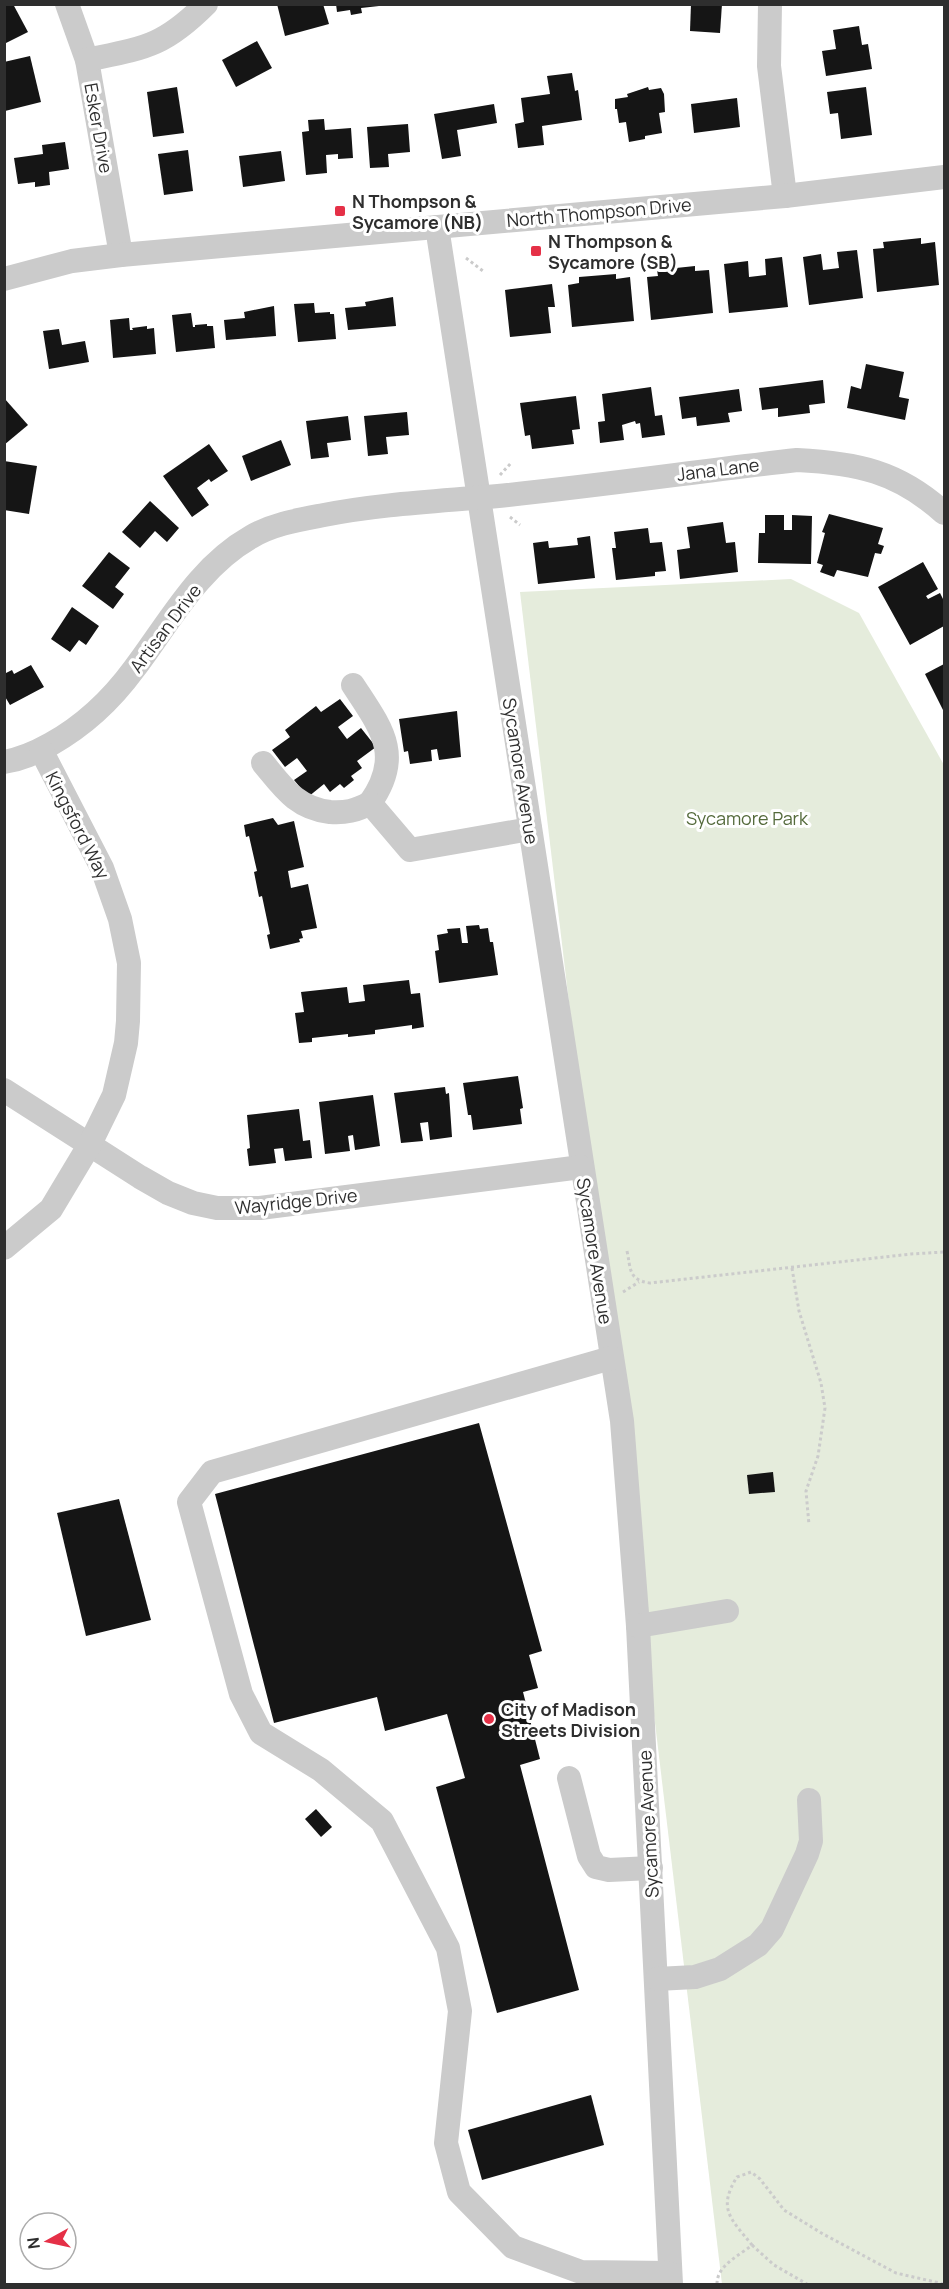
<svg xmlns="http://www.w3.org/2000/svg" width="949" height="2289" font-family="Manrope,sans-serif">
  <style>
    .green { fill: #e5ecdc }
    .building { fill: #151515 }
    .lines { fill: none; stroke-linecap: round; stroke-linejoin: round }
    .path { stroke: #cbcbcb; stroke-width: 3; stroke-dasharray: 3 3; stroke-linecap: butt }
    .minor { stroke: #cbcbcb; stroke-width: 24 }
    .poi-dot { fill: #e53047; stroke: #fff; stroke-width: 2 }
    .labels { text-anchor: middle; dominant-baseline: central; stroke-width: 6; stroke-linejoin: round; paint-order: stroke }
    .street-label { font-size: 18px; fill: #2e2e2e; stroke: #fff }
    .poi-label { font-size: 18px; font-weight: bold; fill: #2e2e2e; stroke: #fff; text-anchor: start }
    .park-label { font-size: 18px; fill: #546a3b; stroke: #fff }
  </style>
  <rect width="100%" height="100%" fill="#fff"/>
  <path class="green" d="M791 579 859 613 944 765V2284H722L520 592Z"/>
  <g class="building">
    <path d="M4 4H13L28 32 4 44Z"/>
    <path d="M277 4H323L329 24 285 36Z"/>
    <path d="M336 4H379V6L361 8 362 13 351 15 350 10 337 12Z"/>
    <path d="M691 4H722L720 33 690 31Z"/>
    <path d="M859 26 862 45 868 44 872 69 826 76 822 51 836 49 833 30Z"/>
    <path d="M257 41 272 68 236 87 222 60Z"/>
    <path d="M30 56 41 102 5 111 4 62Z"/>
    <path d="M572 73 575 91 578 90 582 120 542 126 544 145 518 148 515 124 524 122 521 98 550 94 547 76Z"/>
    <path d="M177 87 184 133 153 137 147 92Z"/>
    <path d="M648 87 649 90 661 88 664 94 665 112 659 113 662 133 645 136V139L629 142 626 122 619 123 617 109H615V99L628 97 627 94Z"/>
    <path d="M866 87 872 135 841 139 838 113 830 114 827 92Z"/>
    <path d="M737 98 740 127 694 133 691 104Z"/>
    <path d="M494 104 497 123 457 130 461 156 442 159 434 114Z"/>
    <path d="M324 119 325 130 351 128 353 158 338 159V154L326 155 327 173 306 175 302 132 309 131 308 120Z"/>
    <path d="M408 124 410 152 388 154 389 167 370 168 367 127Z"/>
    <path d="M65 142 69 169 49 172 50 185 35 187V182L18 184 14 158 43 154 42 145Z"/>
    <path d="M188 150 193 191 164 195 158 154Z"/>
    <path d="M281 151 285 181 243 187 239 156Z"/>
    <path d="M921 238V244L935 242 939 285 877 292 873 249 884 248 883 242Z"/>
    <path d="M857 250 863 298 809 305 803 257 821 254 823 270 839 268 837 252Z"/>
    <path d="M782 257 788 307 729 313 724 264 748 261 749 277 766 275 765 259Z"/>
    <path d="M695 266V271L709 270 713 313 651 320 647 277 658 276 657 270Z"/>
    <path d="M616 274V279L630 277 634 321 572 327 568 285 579 283V277Z"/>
    <path d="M552 284 555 307H548L551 333 510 337 505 290Z"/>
    <path d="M393 297 396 326 348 330 345 308 366 306 365 302Z"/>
    <path d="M314 303 315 313 330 312V314H334L336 339 298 342 294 304Z"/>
    <path d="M274 306 276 336 226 340 224 320 245 318 244 312Z"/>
    <path d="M191 313 193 327H195V325L207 324V326H213L215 348 176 352 172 315Z"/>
    <path d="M129 318 130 330H133L132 328 147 326V329L154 328 156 354 113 358 110 320Z"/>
    <path d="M59 329 62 345 85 341 89 362 49 369 43 331Z"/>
    <path d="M866 364 904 372 899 397 909 399 905 420 847 408 851 386 861 389Z"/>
    <path d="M823 380 825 403 809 405 810 413 778 417V408L762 410 759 388Z"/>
    <path d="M651 387 655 416 662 415 665 435 642 438 640 423 636 424 635 421 622 425 624 440 600 443 598 422 605 421 602 394Z"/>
    <path d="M739 389 742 411 728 413 730 422 697 426 696 417 682 419 679 397Z"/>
    <path d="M576 396 580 429 572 430 574 444 532 449 530 435 525 436 520 403Z"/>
    <path d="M4 398 28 425 4 445Z"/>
    <path d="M407 412 409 435 386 437 388 454 368 456 364 416Z"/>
    <path d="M348 416 351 440 327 443 329 457 311 459 306 421Z"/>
    <path d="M281 440 291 465 251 481 242 456Z"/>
    <path d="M209 444 228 471 211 482 209 479 197 488 209 505 192 517 163 476Z"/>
    <path d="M4 461 37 466 29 514 4 510Z"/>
    <path d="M150 501 179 528 167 542 155 531 140 548 122 532Z"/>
    <path d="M829 514 883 528 878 544 884 546 881 554 875 553 868 577 837 570 834 577 820 572 823 565 817 563 825 533 822 532Z"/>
    <path d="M765 515H784V530H792V515L812 516 811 564 758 563 759 533H765Z"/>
    <path d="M723 522 726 543 735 542 738 572 680 579 677 550 690 548 687 527Z"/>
    <path d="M648 528 650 543 662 542 666 571 655 572V576L616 580 612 548H616L614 532Z"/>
    <path d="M590 536 595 578 538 584 533 543 548 541 549 548 578 545 577 538Z"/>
    <path d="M109 552 130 568 115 587 124 594 113 609 82 586Z"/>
    <path d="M923 562 938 589 926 596 928 599 940 593 944 601V626L910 645 878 587Z"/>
    <path d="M72 607 99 626 86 645 79 640 70 652 51 639Z"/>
    <path d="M944 664V712L925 674Z"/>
    <path d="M31 665 44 687 10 705 4 695V674L12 670 14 674Z"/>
    <path d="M340 699 353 716 338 727 347 739 361 728 376 747 357 761 362 768 351 776 354 780 344 788 340 784 330 792 324 784 308 797 294 780 307 771 297 758 285 767 272 750 290 737 285 730 316 706 321 712Z"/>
    <path d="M457 711 461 757 439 760 437 749 431 750 432 761 410 764 408 751 404 752 399 719Z"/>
    <path d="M273 818 278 825 294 821 304 867 288 871 291 888 308 884 317 928 301 931 303 938 299 939 300 942 270 949 267 935 270 934 262 896 259 897 254 872 257 871 249 836 246 837 244 825Z"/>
    <path d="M479 925 480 929 488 928 490 942H493L498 975 439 983 435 951 439 950 437 935 448 933 447 929 460 928 462 943H468L466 926Z"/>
    <path d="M409 980 411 994 420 993 424 1027 412 1029V1025L375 1030V1034L348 1037V1034L312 1038V1042L299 1043 295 1013 304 1012 301 992 347 987 349 1003 365 1001 363 985Z"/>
    <path d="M518 1076 523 1108 520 1109 522 1124 473 1130 471 1115H468L463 1083Z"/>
    <path d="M445 1087 446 1094 449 1093 452 1137 430 1140 428 1122 420 1123 423 1141 401 1143 394 1093Z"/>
    <path d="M373 1095 380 1146 355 1150 353 1135 348 1136 350 1151 325 1154 319 1102Z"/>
    <path d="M299 1109 303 1141 310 1140 312 1158 285 1161 283 1148 274 1149 276 1163 249 1166 247 1149 250 1148 247 1115Z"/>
    <path d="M479 1423 542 1651 529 1655 538 1688 523 1692 540 1759 520 1765 579 1990 497 2013 436 1787 465 1778 447 1714 385 1731 377 1697 274 1723 215 1494Z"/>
    <path d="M773 1472 775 1492 749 1494 747 1475Z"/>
    <path d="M119 1499 151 1620 86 1636 57 1513Z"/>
    <path d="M316 1809 332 1827 321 1837 305 1819Z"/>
    <path d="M591 2095 604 2145 482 2180 468 2130Z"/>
  </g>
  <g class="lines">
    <g class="path">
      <path d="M466 258 483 271"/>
      <path d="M500 475 511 463"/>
      <path d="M510 517 520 525"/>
      <path d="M627 1251C631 1269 628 1280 650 1283L911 1254 944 1252"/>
      <path d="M792 1268 799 1311 821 1383 825 1408 818 1456 806 1491 809 1525"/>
      <path d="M623 1292 639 1282"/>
      <path d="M752 2245 774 2265 807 2284"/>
      <path d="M717 2284C717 2265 739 2256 752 2245 731 2219 717 2209 737 2177L751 2172 760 2179 784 2210 823 2234 896 2273 944 2284"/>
    </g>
    <g class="minor">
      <path d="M67 4 87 60 121 255"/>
      <path d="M770 4 769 66 785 196"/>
      <path d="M87 60C144 48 163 47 206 4"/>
      <path d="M437 227 622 1421 638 1626 671 2284"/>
      <path d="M4 279 72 261 121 255 785 196 944 177"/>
      <path d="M353 685C381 728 404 755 370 803"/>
      <path d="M4 762C22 759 35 753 51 744 83 726 112 699 134 669 169 623 198 567 251 537 273 524 298 520 324 515 385 503 447 501 508 495 605 485 701 471 797 460 856 463 898 471 944 513"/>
      <path d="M263 763C283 787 296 808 330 812 345 813 356 811 370 803L410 850 530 829"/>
      <path d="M4 1090 140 1177 168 1193 193 1203 217 1208H260L581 1167"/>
      <path d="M4 1248 51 1209 90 1144 114 1095 126 1043 128 1021 129 963 120 919 102 868 41 750"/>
      <path d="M611 1358 212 1472 189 1502 241 1694 261 1733 321 1770 382 1821 448 1948 460 2011 446 2143 459 2192 513 2247 581 2272 669 2273"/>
      <path d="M638 1626 727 1611"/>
      <path d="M569 1778 589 1856 596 1867 609 1870 651 1868"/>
      <path d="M657 1979 695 1977 720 1969 758 1945 772 1929 807 1854 811 1841 809 1800"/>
    </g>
  </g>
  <g class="poi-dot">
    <rect x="334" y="205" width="12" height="12" rx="3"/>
    <rect x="530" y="245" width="12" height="12" rx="3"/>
    <circle cx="489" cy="1719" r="6"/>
  </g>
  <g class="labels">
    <g class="street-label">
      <text transform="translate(99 128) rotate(80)">Esker Drive</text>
      <text transform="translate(599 212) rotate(-5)">North Thompson Drive</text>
      <text transform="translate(718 469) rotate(-7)">Jana Lane</text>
      <text transform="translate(165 628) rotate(-53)">Artisan Drive</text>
      <text transform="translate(521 771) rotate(81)">Sycamore Avenue</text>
      <text transform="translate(78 825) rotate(63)">Kingsford Way</text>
      <text transform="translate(296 1201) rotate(-6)">Wayridge Drive</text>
      <text transform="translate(595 1251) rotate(81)">Sycamore Avenue</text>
      <text transform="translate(648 1824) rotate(-93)">Sycamore Avenue</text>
    </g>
    <g class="poi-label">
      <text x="352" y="201">N Thompson &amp;<tspan x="352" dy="21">Sycamore (NB)</tspan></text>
      <text x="548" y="241">N Thompson &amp;<tspan x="548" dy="21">Sycamore (SB)</tspan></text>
      <text x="501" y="1709">City of Madison<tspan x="501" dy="21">Streets Division</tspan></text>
    </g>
    <g class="park-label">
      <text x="747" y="818">Sycamore Park</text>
    </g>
  </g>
  <rect width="949" height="2289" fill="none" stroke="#2e2e2e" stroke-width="12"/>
  <g transform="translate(48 2241) rotate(262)"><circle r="28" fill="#ffffff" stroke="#ababab" stroke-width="1.5"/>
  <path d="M0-4.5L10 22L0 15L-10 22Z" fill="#e53047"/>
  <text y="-9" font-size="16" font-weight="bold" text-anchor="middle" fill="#2e2e2e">N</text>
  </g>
</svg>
